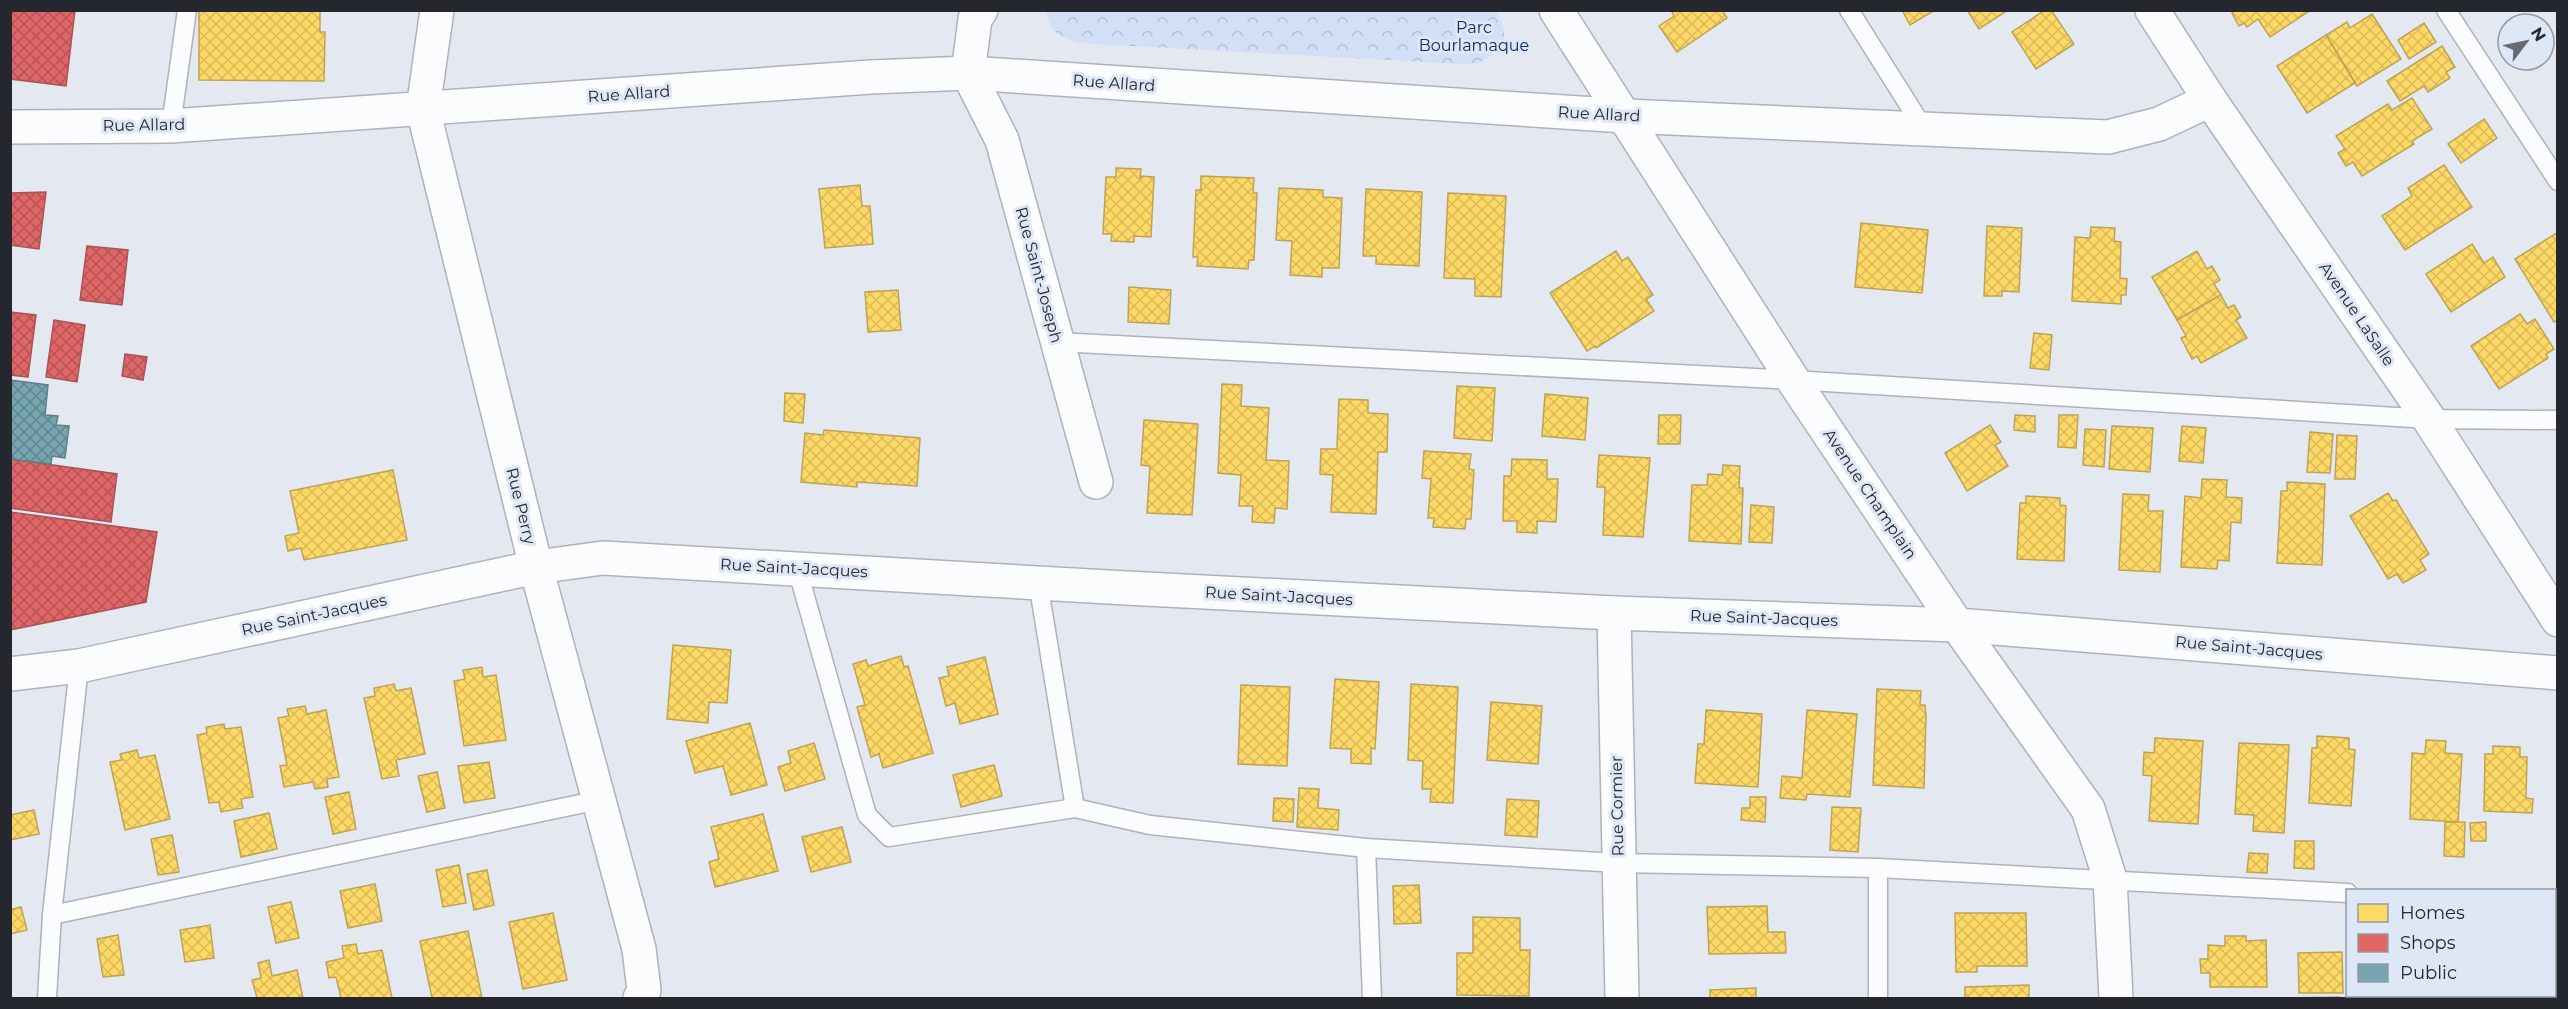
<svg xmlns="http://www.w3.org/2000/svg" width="2568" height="1009" font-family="Montserrat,sans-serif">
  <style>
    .park { fill: url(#park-crowns) }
    .homes { fill: url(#homes-cross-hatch); stroke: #bda455; stroke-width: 1.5 }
    .shops { fill: url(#shops-cross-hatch); stroke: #a85355; stroke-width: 1.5 }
    .public { fill: url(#public-cross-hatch); stroke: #5d7f88; stroke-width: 1.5 }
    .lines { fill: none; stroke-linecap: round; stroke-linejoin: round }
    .service-casing { stroke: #afb2b8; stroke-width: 21 }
    .minor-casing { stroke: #afb2b8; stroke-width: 36 }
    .secondary-casing { stroke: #afb2b8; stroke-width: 36 }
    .service { stroke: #fbfcfd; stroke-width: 18 }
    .minor { stroke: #fbfcfd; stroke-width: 33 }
    .secondary { stroke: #fbfcfd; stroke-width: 33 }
    .labels { text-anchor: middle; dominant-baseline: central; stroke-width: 6; stroke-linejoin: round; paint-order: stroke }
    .park-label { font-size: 16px; fill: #112c68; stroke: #dee7f6 }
    .street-label { font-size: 16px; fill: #24272d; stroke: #dee7f6 }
  </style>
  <defs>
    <pattern id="park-crowns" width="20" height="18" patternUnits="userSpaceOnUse" patternTransform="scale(1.5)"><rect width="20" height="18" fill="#d2dff6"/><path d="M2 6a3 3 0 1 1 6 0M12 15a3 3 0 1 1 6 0" fill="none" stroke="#b4bfd3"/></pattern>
    <pattern id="homes-cross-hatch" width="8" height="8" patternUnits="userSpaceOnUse" patternTransform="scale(1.5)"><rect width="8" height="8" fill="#ffd966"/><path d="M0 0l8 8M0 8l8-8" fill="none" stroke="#daba59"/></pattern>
    <pattern id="shops-cross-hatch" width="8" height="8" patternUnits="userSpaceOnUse" patternTransform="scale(1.5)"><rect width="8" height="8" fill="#e06666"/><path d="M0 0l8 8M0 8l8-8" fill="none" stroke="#b55454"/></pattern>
    <pattern id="public-cross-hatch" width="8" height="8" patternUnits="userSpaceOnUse" patternTransform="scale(1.5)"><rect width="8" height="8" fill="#76a5af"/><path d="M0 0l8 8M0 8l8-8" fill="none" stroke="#61868f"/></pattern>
  </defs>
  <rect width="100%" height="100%" fill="#e4e8f0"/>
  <path class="park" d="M1046 11H1498L1504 30V48L1479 63 1459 64 1079 43C1058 36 1051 34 1046 11Z"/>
  <g class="homes">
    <path d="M199 10H320V32H325L324 81 199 80Z"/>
    <path d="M1671 10H1722L1727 18 1677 52 1659 26 1674 16Z"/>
    <path d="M1902 10H1935L1910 25Z"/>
    <path d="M1967 10H2008L1979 29Z"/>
    <path d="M2045 10H2051L2074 44 2036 69 2012 32Z"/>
    <path d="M2236 10H2311L2270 37 2258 19 2247 27 2244 23 2239 26 2232 13Z"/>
    <path d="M2372 14 2401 59 2357 86 2326 35 2347 22 2350 28Z"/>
    <path d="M2424 23 2436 42 2409 59 2398 40Z"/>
    <path d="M2326 35 2355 83 2307 113 2277 66Z"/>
    <path d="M2442 46 2455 67 2446 72 2450 78 2428 92 2424 86 2400 101 2387 81Z"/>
    <path d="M2412 98 2432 129 2412 141 2414 144 2362 176 2353 162 2346 166 2338 153 2345 149 2336 136 2388 104 2392 110Z"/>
    <path d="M2484 119 2497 138 2461 163 2448 144Z"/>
    <path d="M2444 165 2472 207 2405 250 2382 216 2412 196 2408 188Z"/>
    <path d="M1116 168 1141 169 1140 179 1141 176 1154 177 1151 237 1134 236V242L1111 241 1112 234H1103L1106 177H1116Z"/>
    <path d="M1201 176 1254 178 1253 193H1257L1254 260H1249L1248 269 1197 266 1198 257H1193L1196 190H1201Z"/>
    <path d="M860 185 862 206H870L873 244 825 248 819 189Z"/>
    <path d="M1279 188 1323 190V197L1342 198 1339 268H1322V277L1290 275 1292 241 1276 240Z"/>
    <path d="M1366 189 1422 192 1419 266 1376 264V256H1363Z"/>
    <path d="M1448 193 1506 196 1501 297 1475 296V279L1444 278Z"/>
    <path d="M1861 223 1928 230 1922 293 1855 287Z"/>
    <path d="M1987 226 2022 228 2019 292 2002 291V296H1984Z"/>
    <path d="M2091 227 2115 228 2114 241 2121 242 2120 278 2127 279 2126 295H2121V304L2072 301 2075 237 2090 238Z"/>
    <path d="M2558 232V320L2554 322 2515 259Z"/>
    <path d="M2472 244 2484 263 2493 257 2505 277 2451 312 2426 274Z"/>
    <path d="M1616 251 1622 261 1628 257 1653 295 1646 299 1654 311 1596 348 1595 346 1587 351 1550 293Z"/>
    <path d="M2197 251 2207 269 2212 266 2220 280 2214 284 2221 295 2177 320 2152 277Z"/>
    <path d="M1129 287 1171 290 1169 324 1128 322Z"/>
    <path d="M898 290 901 330 868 332 865 292Z"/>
    <path d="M2221 295 2228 308 2234 305 2241 317 2236 320 2247 338 2201 363 2197 356 2192 359 2181 338 2186 336 2177 320Z"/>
    <path d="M2520 314 2527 324 2535 319 2554 349 2546 354 2548 358 2499 389 2471 346Z"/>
    <path d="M2034 333 2052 335 2049 370 2030 368Z"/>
    <path d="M1222 384 1242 385 1241 406 1269 408 1266 460 1289 461 1287 509 1275 508 1274 523 1252 522 1253 506H1239L1241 475 1218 473Z"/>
    <path d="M1457 386 1495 388 1492 441 1454 438Z"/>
    <path d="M785 393 805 394 803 423 784 421Z"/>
    <path d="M1545 394 1588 398 1585 440 1542 436Z"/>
    <path d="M1339 399 1368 400V413L1388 414 1387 452H1378L1376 514 1331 512 1333 475 1320 474 1321 449H1337Z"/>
    <path d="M1659 415H1681L1680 444H1658Z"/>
    <path d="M2015 415 2035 416V432L2014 430Z"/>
    <path d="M2059 415H2078L2076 448 2058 447Z"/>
    <path d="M1144 420 1198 424 1192 515 1147 513 1150 466 1141 465Z"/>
    <path d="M1990 425 2001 442 1995 445 2008 466 1967 491 1945 453Z"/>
    <path d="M2112 426 2153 428 2150 472 2109 469Z"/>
    <path d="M2182 426 2206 428 2203 463 2179 461Z"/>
    <path d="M2085 429 2106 430 2104 467 2083 465Z"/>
    <path d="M824 430 920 438 917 486 857 482V487L801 482 805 433 823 435Z"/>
    <path d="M2310 432 2333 434 2330 473 2307 472Z"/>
    <path d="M2337 435 2357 436 2355 479H2335Z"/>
    <path d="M1424 451 1471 454 1469 469 1474 470 1471 519H1466L1465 529 1433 527 1434 518H1428L1431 479 1422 478Z"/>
    <path d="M1599 455 1650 458 1643 537 1603 535 1605 487H1597Z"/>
    <path d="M1512 459 1547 460V479H1558L1556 522 1537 521V533L1517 532V521H1503L1504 476H1511Z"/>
    <path d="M1723 465 1740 466 1739 488H1743L1741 544 1689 541 1692 485H1707L1708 474 1722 475Z"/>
    <path d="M393 470 407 540 304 560 301 548 288 551 285 536 299 533 290 491Z"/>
    <path d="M2202 479 2227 480 2226 497 2242 498 2241 523 2231 522 2229 561 2218 560 2217 569 2181 567 2185 496 2201 498Z"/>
    <path d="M2287 482 2325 484 2322 565 2277 563 2281 491H2287Z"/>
    <path d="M2388 493 2393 501 2396 500 2429 554 2420 560 2426 570 2403 583 2397 574 2388 579 2350 516Z"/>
    <path d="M2123 494 2149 495 2148 511H2163L2160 572 2119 570Z"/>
    <path d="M2026 496 2060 498V505L2066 506 2064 561 2017 559 2020 503H2026Z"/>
    <path d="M1751 505 1774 507 1772 543 1749 542Z"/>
    <path d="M673 645 731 650 727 703 709 702 708 723 667 719Z"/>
    <path d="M901 656 904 667 908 666 933 753 883 768 879 754 871 757 857 707 865 705 853 664 866 660 868 666Z"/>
    <path d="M985 657 998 714 960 724 955 703 946 706 939 678 949 676 947 667Z"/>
    <path d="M482 667 483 677 496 675 506 740 464 746 454 681 465 679 463 670Z"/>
    <path d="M1335 679 1379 682 1375 749 1371 748V764L1351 763V749L1330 748Z"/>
    <path d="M394 684 396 691 411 688 425 754 396 760 399 776 382 779 364 698 375 696 374 688Z"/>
    <path d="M1411 684 1458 687 1453 803 1430 802 1431 789H1422L1423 761 1408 760Z"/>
    <path d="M1241 685 1290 687 1287 766 1238 764Z"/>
    <path d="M1877 689 1921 691 1920 705H1925L1926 716 1924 788 1873 785Z"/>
    <path d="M1491 702 1542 706 1538 764 1487 760Z"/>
    <path d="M305 706 307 714 326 710 339 777 327 779 328 787 315 789 313 782 284 787 280 766 287 765 278 718 289 716 287 709Z"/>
    <path d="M1706 710 1762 714 1758 787 1695 783 1698 744H1704Z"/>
    <path d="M1807 710 1857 714 1850 797 1807 794 1806 800 1780 798 1782 776 1802 778Z"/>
    <path d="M750 723 767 785 731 795 723 766 695 773 686 741Z"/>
    <path d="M224 724 225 729 241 727 253 797 241 799 243 808 221 812 219 802 209 803 197 735 207 733 206 727Z"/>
    <path d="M2317 736 2349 738V749L2355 750 2351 806 2309 803 2312 748H2317Z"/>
    <path d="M2155 738 2203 741 2198 824 2149 821 2152 776 2143 775 2144 752 2154 753Z"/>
    <path d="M2426 740 2446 741 2445 753 2462 754 2458 822 2410 819 2412 753 2425 754Z"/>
    <path d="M814 743 825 779 785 791 778 767 791 763 788 751Z"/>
    <path d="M2239 743 2289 745 2284 833 2253 831 2254 815 2235 814Z"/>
    <path d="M2493 746 2520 747V757H2527L2526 798 2533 799 2532 813 2484 811 2485 754H2493Z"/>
    <path d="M137 750 139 758 155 755 170 819 125 830 110 762 122 760 120 754Z"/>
    <path d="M489 762 495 798 464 803 458 766Z"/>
    <path d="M994 765 1002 796 961 807 953 775Z"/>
    <path d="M437 772 445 808 427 812 418 776Z"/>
    <path d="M1299 788 1319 789 1318 808 1339 810 1338 830 1297 827Z"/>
    <path d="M349 792 356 829 333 834 325 797Z"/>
    <path d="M1750 797H1766L1765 822 1741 820 1742 808H1750Z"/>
    <path d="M1274 798 1294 799 1293 822 1273 821Z"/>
    <path d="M1507 799 1539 801 1537 837 1505 835Z"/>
    <path d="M1832 807 1861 808 1858 852 1830 850Z"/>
    <path d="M34 810 39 834 10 840V815Z"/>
    <path d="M269 813 277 849 241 857 234 821Z"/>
    <path d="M763 814 778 871 715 887 709 862 719 859 711 827Z"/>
    <path d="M2445 822H2465L2464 857 2444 856Z"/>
    <path d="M2486 822V841H2471L2470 823Z"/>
    <path d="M842 827 851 862 811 872 802 837Z"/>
    <path d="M172 835 179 872 158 875 151 839Z"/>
    <path d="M2295 841H2314V869L2294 868Z"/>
    <path d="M2249 853 2268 854 2267 873 2247 872Z"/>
    <path d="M459 865 466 903 443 907 436 870Z"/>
    <path d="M487 870 494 905 474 910 467 874Z"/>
    <path d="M375 884 382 921 348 928 340 891Z"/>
    <path d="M1419 885 1421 923 1394 924 1393 886Z"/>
    <path d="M291 902 299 938 276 943 268 907Z"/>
    <path d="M1767 906 1768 932H1785L1786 953 1709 954 1707 907Z"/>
    <path d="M21 907 27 930 10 934V910Z"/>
    <path d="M553 913 567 980 523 989 509 922Z"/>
    <path d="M1955 913H2026L2027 966H1977V972H1956Z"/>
    <path d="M1473 917 1520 918V950H1530L1529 996 1457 995V953H1473Z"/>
    <path d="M210 925 214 958 185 962 180 930Z"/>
    <path d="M468 931 482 998H432L420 941Z"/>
    <path d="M118 935 124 975 103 977 97 939Z"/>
    <path d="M2225 936H2246V941L2266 940 2267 987H2210V973H2201L2200 959H2208V945L2225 946Z"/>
    <path d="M356 944 358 954 382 950 392 998H341L336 977 329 978 326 962 344 958 342 946Z"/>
    <path d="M2342 952 2343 993H2299L2298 953Z"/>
    <path d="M269 960 272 976 297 970 303 998H257L252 980 261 978 258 963Z"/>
    <path d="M2029 985V998H1965V987Z"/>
    <path d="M1756 988V998H1710V990Z"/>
    <rect x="2384" y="996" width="40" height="2"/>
    <path d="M2339 997V998H2287Z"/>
  </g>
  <g class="shops">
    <path d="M10 10H75L66 86 10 79Z"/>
    <path d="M46 192 39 249 10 245V193Z"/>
    <path d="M87 246 128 250 122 305 80 300Z"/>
    <path d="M10 312 36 315 28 377 10 375Z"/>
    <path d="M54 320 85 325 77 382 46 377Z"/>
    <path d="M125 354 147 357 143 380 122 376Z"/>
    <path d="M10 459 117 474 111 522 10 508Z"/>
    <path d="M10 512 157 532 146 602 10 630Z"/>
  </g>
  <path class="public" d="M10 380 48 385 45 415 58 416 56 425 69 426 65 458 52 456 51 464 10 459Z"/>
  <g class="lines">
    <defs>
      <g id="service">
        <path d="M1849 10 1924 129"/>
        <path d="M2446 10 2558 181"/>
        <path d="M171 126 187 10"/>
        <path d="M1057 342 1793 380 2429 419 2558 420"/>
        <path d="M797 568 867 815 889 837 1075 808 1150 825 1366 848 1618 863 1878 868 2348 893"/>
        <path d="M1038 582 1075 808"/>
        <path d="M1366 848 1372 998"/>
        <path d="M2554 903H2558"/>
        <path d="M52 915 599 800"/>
        <path d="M2372 996V998"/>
        <path d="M47 998 52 915 79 666"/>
        <path d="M1878 998V868"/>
      </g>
      <g id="minor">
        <path d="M437 10 423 109 536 567 639 949 644 990 640 998"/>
        <path d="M1556 10 1793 380 1957 625 2088 809 2110 879 2116 998"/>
        <path d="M2152 10 2210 100 2429 419 2558 620"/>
        <path d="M968 73 1002 140 1096 482"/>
        <path d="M968 73 975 19 981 10"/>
        <path d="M10 127 171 126 871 77 968 73 1625 116 2108 137 2159 124 2210 100"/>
        <path d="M1614 613 1622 998"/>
      </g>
      <path id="secondary" d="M10 674 79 666 536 567 603 558 1126 588 1614 613 1957 625 2558 673"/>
    </defs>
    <use href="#service" class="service-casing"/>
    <use href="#minor" class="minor-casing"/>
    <use href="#secondary" class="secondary-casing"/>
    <use href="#service" class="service"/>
    <use href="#minor" class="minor"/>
    <use href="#secondary" class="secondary"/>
  </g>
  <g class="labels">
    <g class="park-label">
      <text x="1474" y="27">Parc<tspan x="1474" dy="18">Bourlamaque</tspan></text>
    </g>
    <g class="street-label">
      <text transform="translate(1114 83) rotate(4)">Rue Allard</text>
      <text transform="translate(629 94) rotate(-4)">Rue Allard</text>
      <text transform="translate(1599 114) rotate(3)">Rue Allard</text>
      <text transform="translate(144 125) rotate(-1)">Rue Allard</text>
      <text transform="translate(1039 275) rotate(75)">Rue Saint-Joseph</text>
      <text transform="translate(2357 314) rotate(56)">Avenue LaSalle</text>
      <text transform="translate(1870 494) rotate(56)">Avenue Champlain</text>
      <text transform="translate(521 506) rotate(76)">Rue Perry</text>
      <text transform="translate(794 568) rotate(3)">Rue Saint-Jacques</text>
      <text transform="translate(1279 596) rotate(3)">Rue Saint-Jacques</text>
      <text transform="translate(314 615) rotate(-12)">Rue Saint-Jacques</text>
      <text transform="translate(1764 618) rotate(2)">Rue Saint-Jacques</text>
      <text transform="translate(2249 648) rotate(5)">Rue Saint-Jacques</text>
      <text transform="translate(1617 806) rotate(-91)">Rue Cormier</text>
    </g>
  </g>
  <rect width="2568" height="1009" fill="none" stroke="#24272d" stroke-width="24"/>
  <rect x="2346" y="889" width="210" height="108" fill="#dee7f6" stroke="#949aa6" stroke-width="1.5"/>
  <rect x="2358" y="904" width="30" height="18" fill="#ffd966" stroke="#949aa6" stroke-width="1.5"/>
  <text x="2400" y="919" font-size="18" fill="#24272d">Homes</text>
  <rect x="2358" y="934" width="30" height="18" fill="#e06666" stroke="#949aa6" stroke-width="1.5"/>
  <text x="2400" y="949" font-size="18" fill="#24272d">Shops</text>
  <rect x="2358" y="964" width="30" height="18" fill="#76a5af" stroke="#949aa6" stroke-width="1.5"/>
  <text x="2400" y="979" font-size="18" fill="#24272d">Public</text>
  <g transform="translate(2526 42) rotate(58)"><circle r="28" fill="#dee7f6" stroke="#949aa6" stroke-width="1.5"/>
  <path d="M0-4.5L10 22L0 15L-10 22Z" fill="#676b71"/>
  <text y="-9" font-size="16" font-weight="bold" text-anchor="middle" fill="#24272d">N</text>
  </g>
</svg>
